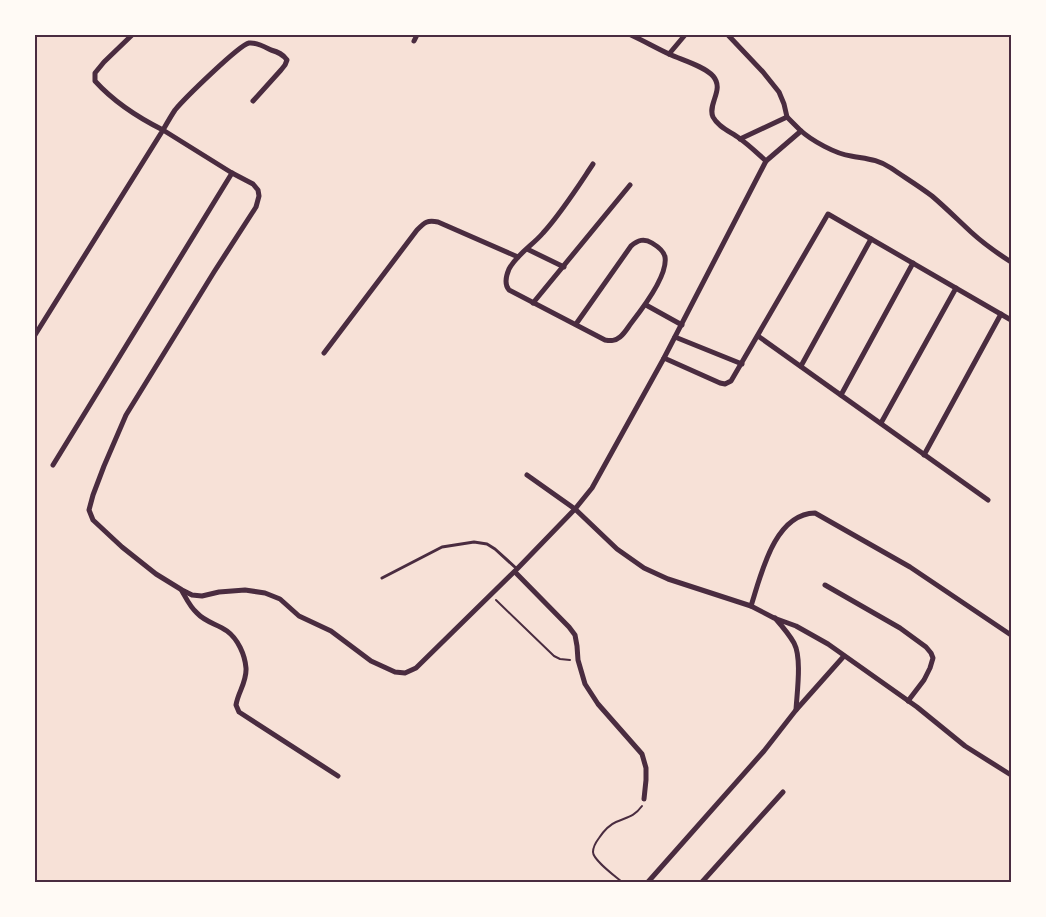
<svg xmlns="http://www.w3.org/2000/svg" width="1046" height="917" font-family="'PT Sans',sans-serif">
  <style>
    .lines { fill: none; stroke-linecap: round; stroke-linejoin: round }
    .path { stroke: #4a2c40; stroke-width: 2 }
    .service { stroke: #4a2c40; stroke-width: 3 }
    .minor { stroke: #4a2c40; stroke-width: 5 }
    .neatline { fill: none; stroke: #4a2c40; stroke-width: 2 }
  </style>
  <rect width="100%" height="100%" fill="#f7e1d7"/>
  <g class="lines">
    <g class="path">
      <path d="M496 600 554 656 560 659 570 660"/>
      <path d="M622 882C615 876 593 860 593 852 593 847 596 842 599 838 603 832 609 825 616 822 627 817 634 817 642 806"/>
    </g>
    <path class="service" d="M382 578 442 547 474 542 487 544 495 549 517 569"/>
    <g class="minor">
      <path d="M728 35 763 72 779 92 784 104 787 117 740 139"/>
      <path d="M414 41 417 35"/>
      <path d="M669 54 685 35"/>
      <path d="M253 101 281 70 285 65 287 60C283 54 278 52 271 50 265 47 257 42 249 43 239 45 184 99 175 110 171 116 167 123 163 130L232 173 253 184 258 190 259 196 256 207 214 272 126 415 104 466 93 495 89 510 93 520 122 547 156 574 182 590 192 595 202 596 219 592 245 590 265 593 280 599 299 616 331 631 371 661 395 672 405 673 416 668 517 569 575 509 592 488 664 358 766 161C757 153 749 145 739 138 731 132 718 127 713 117 707 104 725 90 713 76 704 66 682 60 669 54 656 48 644 41 631 35"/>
      <path d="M787 117C791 121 796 126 800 130 812 141 836 154 851 156 867 159 877 159 891 168 904 177 919 186 932 196 945 207 958 220 971 232 983 243 997 253 1011 262"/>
      <path d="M766 161 801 131"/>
      <path d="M527 249 564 267"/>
      <path d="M533 303 630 185"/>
      <path d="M646 305 682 325"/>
      <path d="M576 324 631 246C638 240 644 238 652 243 657 246 664 251 665 257 668 275 643 308 632 322 628 327 625 333 620 337 615 341 611 341 605 340L509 290C504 284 506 276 509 269 517 254 533 245 543 233 562 212 577 188 593 164"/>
      <path d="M35 335 163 130C137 117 114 102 95 81V73L104 62 132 35"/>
      <path d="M758 336 988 500"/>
      <path d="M675 337 742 364"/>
      <path d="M324 353 417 230C425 222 427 220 438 222L518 257"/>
      <path d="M664 358 720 383 725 384 731 381 828 214 1011 320"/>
      <path d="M801 366 871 239"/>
      <path d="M841 395 913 263"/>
      <path d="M881 423 956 288"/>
      <path d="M924 455 1001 314"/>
      <path d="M53 465 232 173"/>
      <path d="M527 475 575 509 617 549 644 568 668 579 751 606 774 618 796 626 828 644 917 707 965 746 1011 775"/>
      <path d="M515 572 569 627 575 635 577 646 578 660 585 684 598 704 642 754 646 768V780L644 799"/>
      <path d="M825 585 900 628 926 647 931 653 933 658 930 668 924 680 908 701"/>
      <path d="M182 591C186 598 190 607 197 613 205 622 217 624 227 631 238 639 245 655 246 668 247 682 238 692 236 705L239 712 338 776"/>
      <path d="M751 606C761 575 774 514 815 513L910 567 1011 635"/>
      <path d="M775 618C782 626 789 634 794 643 802 658 797 692 796 710"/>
      <path d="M648 882 764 751 796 710 844 656"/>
      <path d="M702 882 783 792"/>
    </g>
  </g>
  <rect width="1046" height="917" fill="none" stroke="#fffaf5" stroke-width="72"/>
  <rect x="36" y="36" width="974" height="845" class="neatline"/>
</svg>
